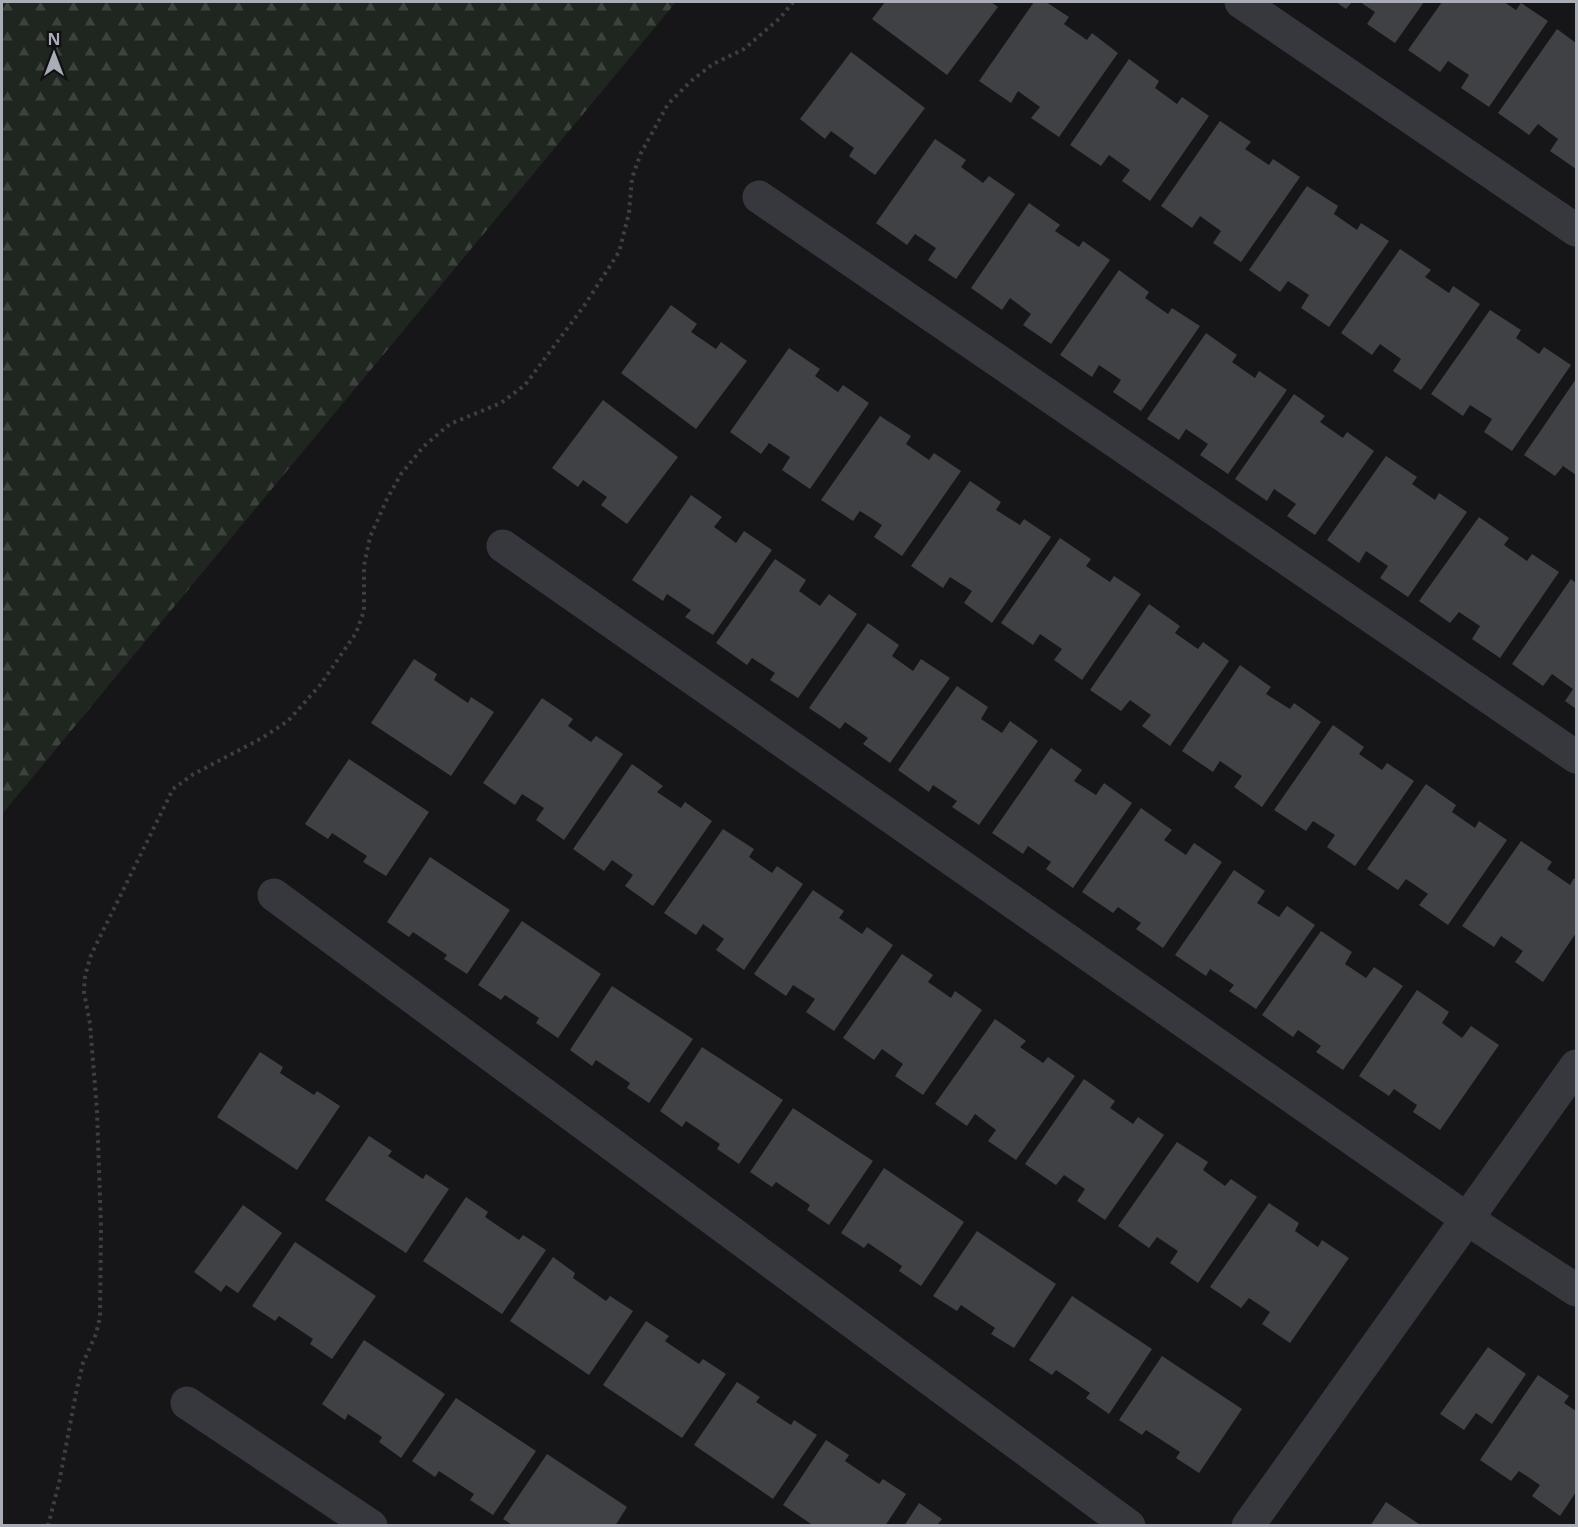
<svg xmlns="http://www.w3.org/2000/svg" width="1578" height="1527" font-family="'Noto Sans',sans-serif">
  <style>
    .forest { fill: url(#forest-firs) }
    .building { fill: #404145 }
    .lines { fill: none; stroke-linecap: round; stroke-linejoin: round }
    .path { stroke: #3d3f44; stroke-width: 4; stroke-dasharray: 3 4.5; stroke-linecap: butt }
    .minor { stroke: #37383d; stroke-width: 33 }
  </style>
  <defs>
    <pattern id="forest-firs" width="22" height="20" patternUnits="userSpaceOnUse" patternTransform="scale(1.5)"><rect width="22" height="20" fill="#1e261f"/><path d="M5 1l3.5 6h-7zM16 11l3.5 6h-7z" fill="#3c433d"/></pattern>
  </defs>
  <rect width="100%" height="100%" fill="#161618"/>
  <path class="forest" d="M2 2H676L2 814Z"/>
  <g class="building">
    <path d="M885 2H991L998 7 947 75 872 19Z"/>
    <path d="M1034 2H1046L1069 17 1064 24 1087 40 1092 33 1118 53 1059 137 1031 118 1040 107 1018 91 1011 103 979 81Z"/>
    <path d="M1336 2H1352L1346 9Z"/>
    <path d="M1360 2H1424L1395 43 1367 24 1375 12Z"/>
    <path d="M1442 2H1504L1516 10 1521 3 1548 21 1489 107 1461 88 1469 75 1448 61 1440 72 1408 50Z"/>
    <path d="M1557 29 1576 43V169L1550 151 1558 139 1538 124 1529 135 1498 113Z"/>
    <path d="M851 52 925 108 875 175 849 156 854 148 831 131 825 139 800 119Z"/>
    <path d="M1129 59 1159 81 1155 88 1177 104 1182 97 1209 116 1150 201 1122 181 1130 170 1109 155 1101 166 1070 145Z"/>
    <path d="M1220 121 1251 142 1245 149 1269 165 1273 159 1300 177 1241 262 1213 243 1221 231 1200 216 1192 228 1161 206Z"/>
    <path d="M935 139 966 160 961 167 983 183 989 176 1015 194 956 279 928 260 936 248 915 234 907 245 876 223Z"/>
    <path d="M1307 186 1338 206 1334 214 1357 230 1361 223 1389 241 1329 327 1301 308 1309 295 1288 281 1280 292 1249 270Z"/>
    <path d="M1029 203 1060 225 1055 231 1079 247 1083 241 1110 260 1051 344 1023 325 1031 314 1010 298 1002 310 971 288Z"/>
    <path d="M1400 249 1431 270 1425 277 1449 293 1453 286 1480 304 1421 390 1393 371 1401 359 1380 344 1372 355 1341 333Z"/>
    <path d="M1119 270 1149 292 1145 298 1168 314 1172 308 1200 326 1141 411 1113 392 1121 380 1099 365 1092 377 1060 355Z"/>
    <path d="M671 305 697 324 691 332 716 349 721 342 747 361 696 429 621 373Z"/>
    <path d="M1490 310 1521 330 1516 338 1539 354 1544 347 1571 365 1512 451 1484 432 1492 419 1470 405 1463 416 1431 394Z"/>
    <path d="M1206 333 1237 355 1232 362 1255 378 1259 371 1287 390 1228 474 1200 455 1208 444 1186 429 1179 440 1147 419Z"/>
    <path d="M789 348 820 369 815 376 838 392 843 385 869 403 810 489 782 470 790 457 769 443 761 454 730 432Z"/>
    <path d="M1576 379V475L1563 466 1555 476 1524 455Z"/>
    <path d="M1294 394 1325 416 1320 422 1343 438 1347 432 1374 451 1315 535 1287 516 1296 504 1274 489 1267 501 1235 479Z"/>
    <path d="M603 400 678 457 627 524 601 505 607 497 583 480 578 487 552 468Z"/>
    <path d="M880 416 911 436 906 444 929 460 934 453 961 471 902 556 874 537 882 525 860 511 853 521 821 500Z"/>
    <path d="M1386 456 1417 477 1412 484 1435 500 1439 493 1467 512 1408 597 1380 578 1388 566 1366 551 1359 563 1327 540Z"/>
    <path d="M970 481 1001 502 996 510 1020 525 1024 519 1051 537 992 623 964 603 972 591 950 577 943 588 911 566Z"/>
    <path d="M691 495 722 517 714 527 736 543 744 531 772 550 713 635 685 617 691 610 667 594 663 601 632 580Z"/>
    <path d="M1479 517 1509 538 1504 545 1527 561 1532 554 1559 572 1500 658 1472 639 1480 626 1459 612 1450 623 1419 601Z"/>
    <path d="M1060 538 1091 559 1086 566 1110 582 1114 576 1141 594 1082 680 1054 660 1062 649 1040 634 1033 645 1001 623Z"/>
    <path d="M775 559 806 580 799 591 820 606 829 594 857 614 798 698 770 680 775 673 752 658 747 665 716 643Z"/>
    <path d="M1571 579 1576 583V709L1565 701 1573 689 1552 674 1543 686 1512 664Z"/>
    <path d="M1149 604 1180 626 1175 633 1198 649 1203 642 1229 661 1170 746 1142 726 1151 715 1130 700 1121 711 1090 690Z"/>
    <path d="M868 623 899 645 892 656 913 671 921 659 950 678 890 763 863 744 868 738 845 722 840 729 809 708Z"/>
    <path d="M414 659 437 674 434 680 468 703 471 697 494 712 451 776 371 723Z"/>
    <path d="M1240 665 1271 687 1266 694 1290 709 1294 703 1321 722 1262 807 1234 787 1242 776 1220 761 1213 772 1182 751Z"/>
    <path d="M957 686 988 707 981 719 1002 733 1010 721 1038 741 979 825 952 807 957 801 933 785 929 792 898 770Z"/>
    <path d="M542 698 573 719 568 726 591 742 596 736 623 754 564 840 536 820 544 808 522 794 515 805 483 783Z"/>
    <path d="M1333 725 1364 747 1359 754 1382 770 1387 763 1414 781 1355 866 1327 847 1335 835 1313 821 1306 831 1274 810Z"/>
    <path d="M1051 748 1082 770 1074 781 1096 795 1104 783 1132 803 1073 888 1046 869 1051 862 1028 846 1023 854 992 833Z"/>
    <path d="M349 759 429 812 386 876 363 862 367 856 332 833 328 839 305 824Z"/>
    <path d="M632 764 663 786 657 792 681 808 685 802 712 821 653 906 625 886 633 875 612 860 604 871 573 849Z"/>
    <path d="M1426 784 1456 805 1452 812 1475 828 1479 821 1507 840 1448 925 1419 905 1428 894 1406 879 1398 890 1367 869Z"/>
    <path d="M1141 808 1172 830 1164 840 1186 855 1194 843 1222 862 1163 948 1136 929 1141 923 1118 907 1113 913 1082 892Z"/>
    <path d="M723 829 754 849 749 857 772 873 777 866 803 884 744 970 716 950 724 939 703 924 696 935 664 913Z"/>
    <path d="M1521 841 1552 862 1547 869 1570 885 1574 878 1576 880V933L1543 982 1515 962 1523 951 1501 936 1494 947 1462 926Z"/>
    <path d="M430 857 510 910 467 974 444 959 447 955 413 932 409 937 387 922Z"/>
    <path d="M1234 870 1265 891 1257 903 1279 917 1287 906 1315 925 1256 1009 1229 991 1234 985 1210 969 1206 976 1175 955Z"/>
    <path d="M813 890 844 911 839 918 862 934 867 927 893 945 834 1031 806 1012 815 999 793 985 786 996 754 974Z"/>
    <path d="M522 921 601 974 558 1038 536 1023 539 1018 505 995 501 1000 478 985Z"/>
    <path d="M1321 931 1352 952 1345 964 1366 978 1374 967 1403 986 1343 1070 1316 1052 1321 1046 1298 1030 1293 1037 1262 1015Z"/>
    <path d="M902 954 933 975 928 982 951 998 955 991 982 1010 923 1095 895 1076 903 1064 882 1049 874 1060 843 1038Z"/>
    <path d="M612 986 693 1039 649 1103 627 1088 630 1083 596 1060 592 1066 570 1050Z"/>
    <path d="M1417 990 1449 1012 1442 1023 1462 1038 1471 1026 1499 1045 1440 1130 1413 1112 1417 1105 1394 1089 1389 1096 1359 1076Z"/>
    <path d="M995 1019 1026 1041 1020 1047 1043 1063 1048 1057 1075 1076 1016 1160 988 1141 996 1130 975 1114 967 1126 935 1104Z"/>
    <path d="M702 1047 783 1100 739 1164 717 1149 720 1144 686 1121 682 1127 660 1111Z"/>
    <path d="M260 1052 283 1067 280 1073 314 1095 317 1091 340 1106 297 1170 217 1117Z"/>
    <path d="M1084 1079 1115 1101 1110 1108 1133 1124 1138 1117 1164 1135 1105 1220 1077 1201 1085 1189 1064 1175 1056 1185 1025 1164Z"/>
    <path d="M793 1108 873 1161 829 1225 807 1210 810 1205 776 1182 772 1187 750 1172Z"/>
    <path d="M369 1136 392 1151 388 1156 423 1179 426 1174 449 1189 406 1253 325 1200Z"/>
    <path d="M1177 1142 1208 1162 1203 1170 1225 1186 1231 1179 1257 1197 1198 1283 1170 1263 1178 1251 1157 1237 1149 1248 1118 1226Z"/>
    <path d="M884 1168 964 1222 921 1286 899 1271 902 1266 868 1243 864 1248 841 1233Z"/>
    <path d="M466 1197 488 1212 485 1217 519 1240 523 1235 546 1250 502 1314 423 1261Z"/>
    <path d="M1269 1203 1299 1223 1295 1231 1318 1247 1322 1240 1349 1258 1290 1343 1262 1324 1270 1312 1249 1298 1241 1308 1210 1287Z"/>
    <path d="M243 1205 282 1233 238 1293 226 1285 221 1292 194 1272Z"/>
    <path d="M977 1231 1056 1284 1014 1348 991 1334 995 1328 961 1305 957 1311 933 1296Z"/>
    <path d="M295 1242 376 1296 332 1359 310 1344 313 1339 279 1316 275 1321 252 1306Z"/>
    <path d="M553 1257 575 1273 573 1278 606 1301 610 1296 633 1311 589 1375 510 1321Z"/>
    <path d="M1072 1296 1152 1349 1109 1414 1086 1398 1090 1393 1056 1370 1052 1375 1029 1360Z"/>
    <path d="M646 1321 669 1336 665 1341 699 1364 703 1359 726 1374 682 1438 603 1385Z"/>
    <path d="M364 1340 445 1394 401 1458 379 1442 382 1437 348 1414 345 1420 322 1404Z"/>
    <path d="M1488 1347 1526 1374 1492 1424 1476 1413 1464 1430 1440 1414Z"/>
    <path d="M1162 1356 1242 1409 1199 1473 1176 1458 1180 1452 1146 1430 1142 1435 1119 1420Z"/>
    <path d="M1538 1375 1569 1396 1564 1403 1576 1411V1492L1560 1516 1532 1496 1540 1485 1519 1471 1511 1481 1480 1460Z"/>
    <path d="M737 1382 760 1397 756 1402 791 1425 794 1420 817 1435 773 1499 694 1445Z"/>
    <path d="M456 1398 536 1451 493 1515 470 1500 474 1494 439 1471 435 1477 412 1461Z"/>
    <path d="M826 1440 849 1455 845 1461 879 1484 883 1479 906 1494 885 1526H814L783 1505Z"/>
    <path d="M547 1454 627 1507 615 1526H514L503 1519Z"/>
    <path d="M1386 1502 1422 1526H1370Z"/>
    <path d="M919 1503 942 1519 938 1524 941 1526H904Z"/>
  </g>
  <g class="lines">
    <path class="path" d="M48 1526 59 1483 77 1388 83 1363 96 1334 100 1317 101 1227 97 1111 90 1024 84 992 85 976 91 955 173 789 192 775 262 738 288 721 321 684 356 633 364 611V566L370 537 387 499 401 474 424 446 450 424 501 403 525 385 584 306 619 252 629 213 632 178 641 153 668 104 691 81 713 64 744 49 780 18 793 2"/>
    <g class="minor">
      <path d="M1241 2 1576 230"/>
      <path d="M759 197 1576 757"/>
      <path d="M503 546 1467 1219 1576 1290"/>
      <path d="M274 895 1129 1526"/>
      <path d="M187 1403 371 1526"/>
      <path d="M1248 1526 1576 1066"/>
    </g>
  </g>
  <rect width="1578" height="1527" fill="none" stroke="#a8adb8" stroke-width="6"/>
  <g transform="translate(54 54)" stroke="#111113" stroke-width="4.5" paint-order="stroke">
  <path d="M0-4.5L10 22L0 15L-10 22Z" fill="#a8adb8"/>
  <text y="-9" font-size="16" font-weight="bold" text-anchor="middle" fill="#a8adb8">N</text>
  </g>
</svg>
